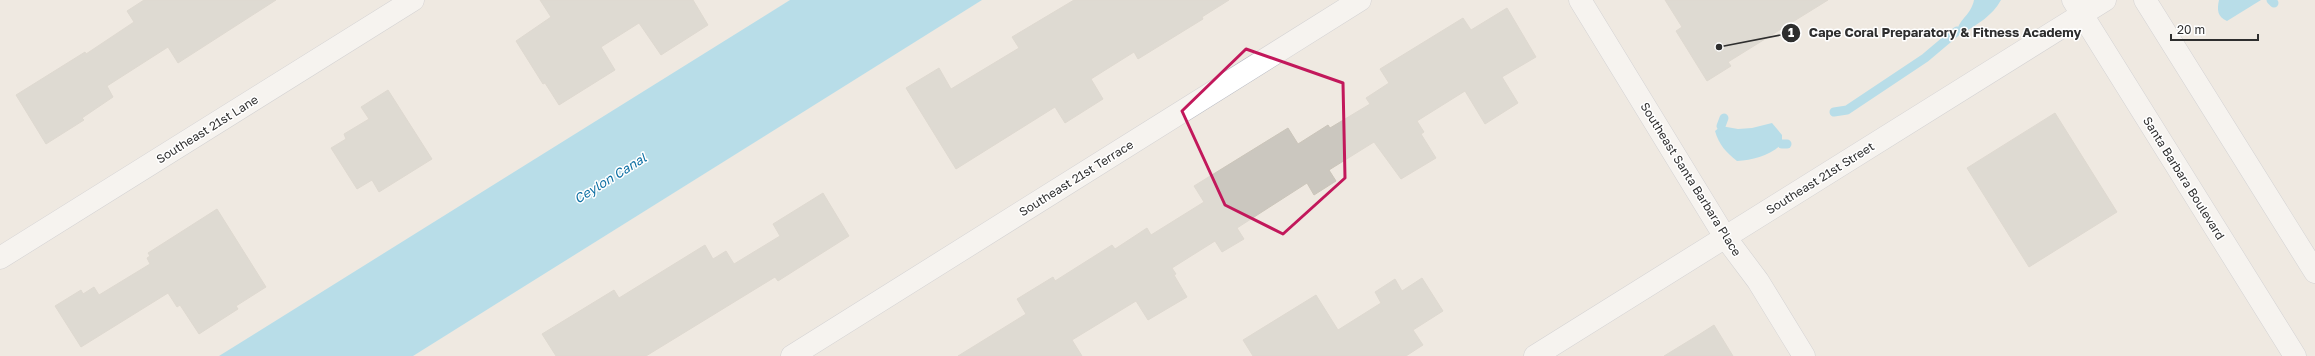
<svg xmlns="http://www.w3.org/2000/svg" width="2315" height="356" font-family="'Golos Text',sans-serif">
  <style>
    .water { fill: #75cff0 }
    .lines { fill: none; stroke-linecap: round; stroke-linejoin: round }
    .stream { stroke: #75cff0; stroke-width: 9 }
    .building { fill: #cbc7bf; stroke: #cbc5ba }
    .minor-casing { stroke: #b4b7c1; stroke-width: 23 }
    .secondary-casing { stroke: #b4b7c1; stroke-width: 23 }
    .minor { stroke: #fff; stroke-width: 22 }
    .secondary { stroke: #fff; stroke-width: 22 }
    .marked { fill: none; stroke: #c2185b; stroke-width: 3; stroke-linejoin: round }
    .labels { text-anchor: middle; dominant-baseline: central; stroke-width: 3; stroke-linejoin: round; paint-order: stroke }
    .street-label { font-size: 12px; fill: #2e2e2e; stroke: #fff }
    .water-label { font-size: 13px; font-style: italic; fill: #0d6fa3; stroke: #fff }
    .leader { fill: none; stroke: #2e2e2e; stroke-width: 1.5 }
    .callout-dot { fill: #2e2e2e; stroke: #fff; stroke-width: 1.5 }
    .mark-label { font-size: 12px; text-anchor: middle; font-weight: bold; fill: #fff }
    .callout-label { font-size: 13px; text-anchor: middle; font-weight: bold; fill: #2e2e2e; stroke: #fff; stroke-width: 3; stroke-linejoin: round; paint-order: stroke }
  </style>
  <rect width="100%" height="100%" fill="#efe9e1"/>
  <g class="water">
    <path d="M790 0H982L413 356H219Z"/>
    <path d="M1974 0H2001C1992 16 1978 24 1963 33L1957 31C1960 18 1971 15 1974 0Z"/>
    <path d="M2219 0H2261L2227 21C2217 17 2217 9 2219 0Z"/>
    <path d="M1772 123 1782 135V144C1769 156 1753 160 1737 161 1726 152 1719 145 1715 131L1721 126 1738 129 1752 128Z"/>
  </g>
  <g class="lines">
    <g class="stream">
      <path d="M2271 0 2274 3"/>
      <path d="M1834 112 1847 110 1925 58 1957 31"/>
      <path d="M1721 126 1724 118"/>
      <path d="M1782 144H1787"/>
    </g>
  </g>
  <g class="building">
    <path d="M144 0H276L178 63 168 47 107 86 113 97 82 118 84 120 46 144 16 95 85 52 86 54 134 22 127 11Z"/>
    <path d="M540 0H693L708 25 661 55 639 23 601 47 615 70 559 105 545 83 543 84 516 41 551 17Z"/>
    <path d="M1074 0H1229L1202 17 1203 19 1138 59 1134 52 1091 79 1103 99 1065 123 1055 107 956 169 906 88 939 68 951 89 1019 48 1012 37Z"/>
    <path d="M1665 0H1828L1728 62 1731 66 1707 81 1676 31 1682 27Z"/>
    <path d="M1507 8 1536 57 1502 77 1518 103 1485 124 1465 91 1417 121 1424 132 1421 134 1436 158 1401 179 1374 142 1329 170 1336 181 1314 195 1307 183 1237 228 1244 239 1222 252 1215 241 1172 268 1176 274 1174 275 1187 297 1148 320 1136 301 1072 340 1082 356H958L1026 314 1017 299 1053 277 1055 281 1112 245 1115 249 1147 228 1151 235 1204 202 1194 186 1288 128 1298 144 1328 125 1330 128 1370 104 1366 98 1389 83 1380 69 1463 18 1471 30Z"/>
    <path d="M388 90 432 159 379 192 372 180 357 189 331 148 346 139 344 134 369 119 361 107Z"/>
    <path d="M2055 113 2117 212 2029 267 1967 168Z"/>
    <path d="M823 193 849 236 778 281 775 277 646 356H556L542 334 614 290 619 298 705 245 713 259 726 251 734 264 780 236 773 224Z"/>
    <path d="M217 209 266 287 236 306 238 309 199 334 180 305 177 307 168 293 81 347 55 306 81 290 83 294 94 287 99 295 150 264 147 258 150 256 148 253Z"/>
    <path d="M1422 278 1443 311 1413 330 1423 345 1406 356H1253L1243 340 1316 295 1338 330 1381 303 1375 292 1395 279 1402 291Z"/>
    <path d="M1714 325 1733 356H1664L1700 334Z"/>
  </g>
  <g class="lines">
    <defs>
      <g id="minor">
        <path d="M1580 0 1725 237 1758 281 1804 356"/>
        <path d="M0 258 413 0"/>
        <path d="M792 356 1360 0"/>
        <path d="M1535 356 2105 0"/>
      </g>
      <g id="secondary">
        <path d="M2073 0 2295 356"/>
        <path d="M2145 0 2315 272"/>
      </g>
    </defs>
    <use href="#minor" class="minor-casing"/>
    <use href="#secondary" class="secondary-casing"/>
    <use href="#minor" class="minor"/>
    <use href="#secondary" class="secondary"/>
  </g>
  <path d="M0 0H2315V356H0ZM1246 49 1343 83 1345 178 1283 234 1225 205 1182 111Z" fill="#efe9e1" fill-opacity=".55" fill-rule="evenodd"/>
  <path class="marked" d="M1246 49 1343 83 1345 178 1283 234 1225 205 1182 111Z"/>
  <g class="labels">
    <g class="street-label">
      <text transform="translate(207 129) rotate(-32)">Southeast 21st Lane</text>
      <text transform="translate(1076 178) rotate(-32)">Southeast 21st Terrace</text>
      <text transform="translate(1820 178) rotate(-32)">Southeast 21st Street</text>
      <text transform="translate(2184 178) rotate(58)">Santa Barbara Boulevard</text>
      <text transform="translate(1691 179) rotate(58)">Southeast Santa Barbara Place</text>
    </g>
    <g class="water-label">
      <text transform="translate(610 178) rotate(-32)">Ceylon Canal</text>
    </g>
  </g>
  <path class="leader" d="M1719 47L1791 33"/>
  <g class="callout-dot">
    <circle cx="1719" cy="47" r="4"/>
    <circle cx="1791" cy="33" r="10"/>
  </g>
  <g class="mark-label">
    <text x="1791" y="37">1</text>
  </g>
  <g class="callout-label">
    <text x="1945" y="37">Cape Coral Preparatory &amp; Fitness Academy</text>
  </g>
  <path d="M2171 34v6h87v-6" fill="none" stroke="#2e2e2e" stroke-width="2"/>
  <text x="2177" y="34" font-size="12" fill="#2e2e2e" stroke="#ffffff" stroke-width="3" paint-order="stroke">20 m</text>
</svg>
